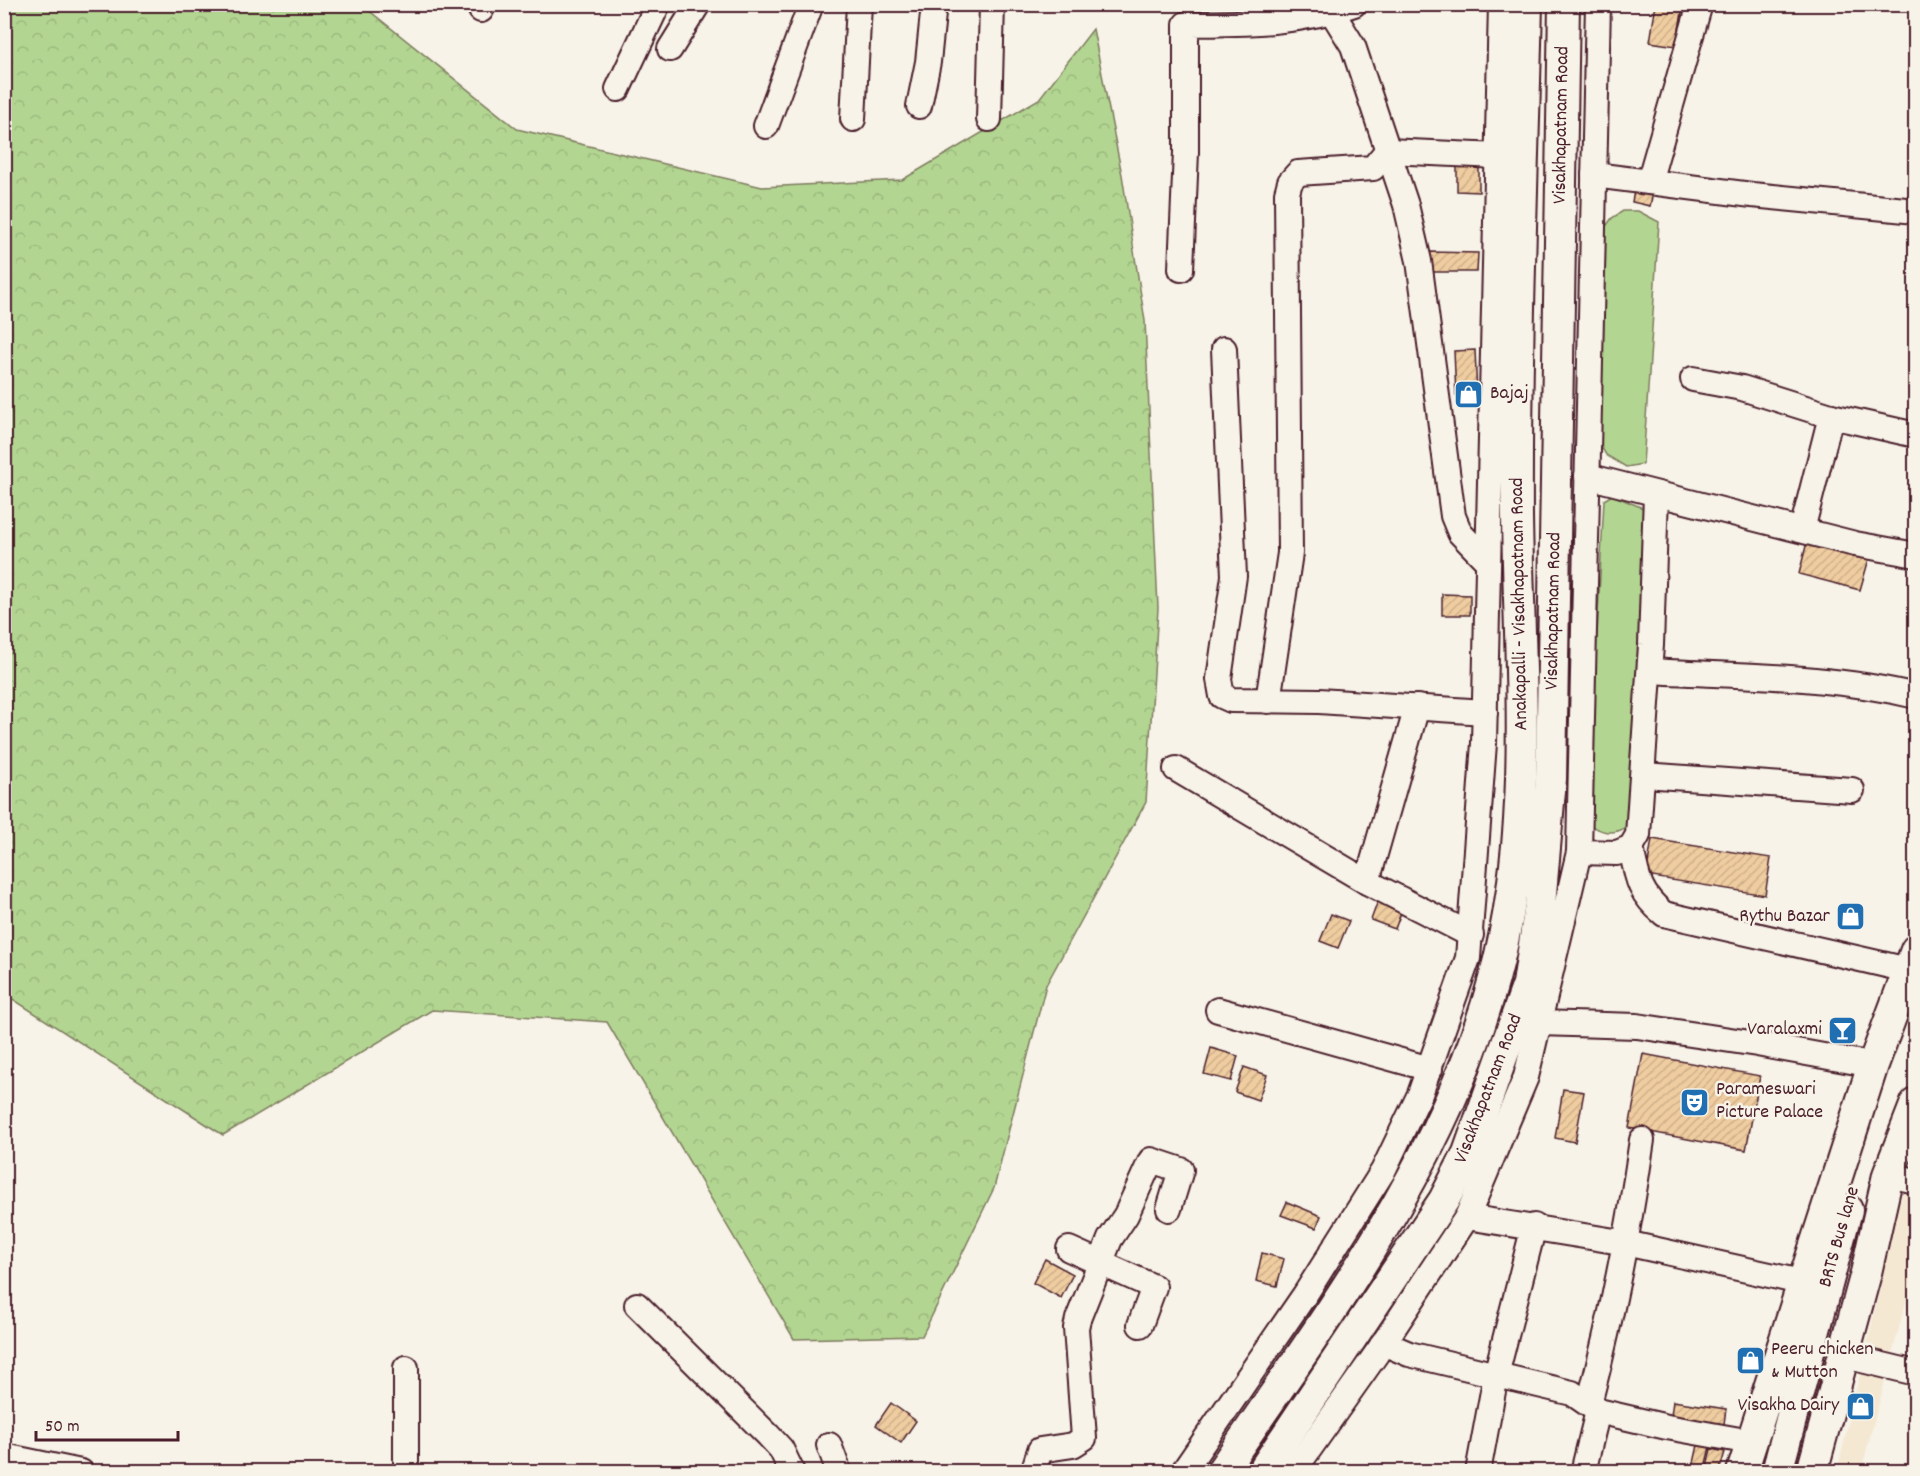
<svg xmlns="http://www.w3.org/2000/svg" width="1920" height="1476" font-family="Dekko,sans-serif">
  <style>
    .built { fill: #f5e8d2 }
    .green { fill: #b2d691; stroke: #7e7a5e; stroke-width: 1.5 }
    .forest { fill: url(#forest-crowns); stroke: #7e7a5e; stroke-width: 1.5 }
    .building { fill: url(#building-hatch); stroke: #4a1f2b; stroke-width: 1.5 }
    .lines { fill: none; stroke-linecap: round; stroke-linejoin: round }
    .minor-casing { stroke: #4a1f2b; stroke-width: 28 }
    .major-casing { stroke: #4a1f2b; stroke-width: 34 }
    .minor { stroke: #f7f3e8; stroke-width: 24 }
    .major { stroke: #f7f3e8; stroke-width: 30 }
    .labels { text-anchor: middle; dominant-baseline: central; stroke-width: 5; stroke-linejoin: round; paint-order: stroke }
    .street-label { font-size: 20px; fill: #4a1f2b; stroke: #f7f3e8 }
    .poi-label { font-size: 20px; fill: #4a1f2b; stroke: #f7f3e8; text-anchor: start }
  </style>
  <defs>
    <pattern id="forest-crowns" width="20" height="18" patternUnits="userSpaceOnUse" patternTransform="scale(1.5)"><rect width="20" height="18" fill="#b2d691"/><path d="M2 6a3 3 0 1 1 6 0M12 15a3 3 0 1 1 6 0" fill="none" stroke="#9bb77d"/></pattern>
    <pattern id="building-hatch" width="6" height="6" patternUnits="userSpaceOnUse" patternTransform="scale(1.5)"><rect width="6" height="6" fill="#efcda0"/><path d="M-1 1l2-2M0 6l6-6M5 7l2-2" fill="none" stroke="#ceb08a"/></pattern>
  </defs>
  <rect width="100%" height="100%" fill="#f7f3e8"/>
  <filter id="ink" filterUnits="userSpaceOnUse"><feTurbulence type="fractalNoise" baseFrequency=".0167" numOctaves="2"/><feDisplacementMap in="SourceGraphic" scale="12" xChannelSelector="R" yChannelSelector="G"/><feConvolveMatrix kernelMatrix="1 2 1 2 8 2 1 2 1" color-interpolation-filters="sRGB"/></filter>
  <g filter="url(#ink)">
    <path class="built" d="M1915 1148V1268L1861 1471 1837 1472 1907 1173Z"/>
    <g class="green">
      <path d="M1623 211H1638L1659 222 1643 464 1626 467 1606 455 1599 443 1604 229 1612 218Z"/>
      <path d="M1612 495 1643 508 1637 695 1626 827C1612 836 1600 832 1587 823L1604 500Z"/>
    </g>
    <path class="forest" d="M5 5H362L517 129 762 187 902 180 1039 99 1093 29 1122 175 1145 321 1158 608 1146 802 1046 985 994 1188 922 1336 794 1339 607 1022 432 1010 223 1135 5 994Z"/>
    <g class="building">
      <path d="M1656 4 1683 7 1676 46 1650 42Z"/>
      <path d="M1457 163H1479V192L1457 191Z"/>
      <path d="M1635 185 1654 188 1650 206 1632 202Z"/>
      <path d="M1429 252 1478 253 1477 272H1428Z"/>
      <path d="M1475 350 1477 395 1456 396 1454 351Z"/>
      <path d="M1807 542 1869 559 1860 590 1799 574Z"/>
      <path d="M1442 594 1470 595V615H1442Z"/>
      <path d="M1652 839 1771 858 1765 895 1646 876Z"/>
      <path d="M1379 898 1403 907 1395 929 1371 920Z"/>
      <path d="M1331 914 1349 921 1338 948 1320 941Z"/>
      <path d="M1211 1048 1238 1056 1231 1081 1204 1074Z"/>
      <path d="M1643 1054 1760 1076 1746 1150 1629 1128Z"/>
      <path d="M1244 1067 1267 1075 1258 1100 1235 1092Z"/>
      <path d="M1563 1089 1584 1092 1575 1142 1555 1138Z"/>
      <path d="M1287 1202 1321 1216 1316 1228 1281 1215Z"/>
      <path d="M1262 1253 1284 1259 1277 1286 1256 1281Z"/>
      <path d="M1045 1259 1073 1274 1061 1298 1033 1283Z"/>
      <path d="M1821 1358 1832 1360 1816 1417 1805 1414Z"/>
      <path d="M1673 1401 1726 1409 1723 1431 1670 1423Z"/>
      <path d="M891 1403 916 1421 901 1443 876 1425Z"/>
      <path d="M1698 1445 1710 1447 1704 1472H1692Z"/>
      <path d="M1711 1449 1725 1452 1719 1472H1706Z"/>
    </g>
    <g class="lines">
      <defs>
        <g id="minor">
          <path d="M1327 4 1353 46 1406 205 1419 261 1453 516 1460 533 1488 562"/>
          <path d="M481 10 484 4"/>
          <path d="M670 49 698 4"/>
          <path d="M618 89 658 4"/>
          <path d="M919 106 928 62 934 4"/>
          <path d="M853 119 859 4"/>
          <path d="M989 119 992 4"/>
          <path d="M766 126 811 4"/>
          <path d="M1594 175 1752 195 1916 211"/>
          <path d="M1649 182 1700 4"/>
          <path d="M1181 269 1186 152V24C1243 23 1299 24 1354 4"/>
          <path d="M1224 349 1234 576 1219 679 1222 696 1231 700 1319 701 1485 712"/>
          <path d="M1693 379 1742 388 1831 416 1916 435"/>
          <path d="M1587 476 1855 544 1916 555"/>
          <path d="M1802 530 1831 416"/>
          <path d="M1650 671C1738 676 1829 675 1916 696"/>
          <path d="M1268 701 1290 553 1287 193 1290 182 1298 173 1373 168 1387 151 1499 156"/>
          <path d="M1176 769 1367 882 1471 935"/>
          <path d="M1644 775 1852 790"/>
          <path d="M1631 847C1637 878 1639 894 1664 914L1908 970"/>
          <path d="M1579 852 1617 853 1631 847 1638 835 1651 645 1656 494"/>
          <path d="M1367 882 1417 707"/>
          <path d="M1218 1010 1430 1069"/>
          <path d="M1539 1023 1637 1026 1757 1044 1873 1065"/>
          <path d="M1888 1175 1916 1181"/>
          <path d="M1467 1217 1621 1242 1801 1282"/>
          <path d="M1069 1249 1154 1287 1140 1325"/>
          <path d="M637 1305 768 1435 781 1449 792 1472"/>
          <path d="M1383 1343 1409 1354 1572 1393 1598 1411 1667 1427 1751 1442"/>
          <path d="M1845 1356 1916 1373"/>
          <path d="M406 1368V1472"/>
          <path d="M1589 1404C1612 1316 1629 1230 1642 1140"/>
          <path d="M829 1445 839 1472"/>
          <path d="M4 1456 81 1472"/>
          <path d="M1033 1472 1040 1450 1073 1445 1084 1438 1076 1328 1078 1319 1110 1239 1126 1215 1151 1160 1181 1170 1169 1209"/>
          <path d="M1183 1472 1306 1293 1383 1171 1420 1094 1468 958 1484 743 1501 4"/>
          <path d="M1293 1472 1377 1353 1467 1217 1526 1077 1579 852 1598 4"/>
          <path d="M1478 1472 1496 1375 1534 1226"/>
          <path d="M1583 1472 1598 1411"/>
        </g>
        <g id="major">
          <path d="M1221 1472C1327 1316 1444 1163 1494 979 1535 828 1519 670 1517 516 1516 346 1523 175 1527 4"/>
          <path d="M1262 1472 1444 1200 1468 1153 1528 984 1540 905 1551 779 1564 4"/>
          <path d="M1742 1472 1873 1065 1916 950"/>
          <path d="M1777 1472 1847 1210"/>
          <path d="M1812 1472 1866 1273 1888 1175 1916 1103"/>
        </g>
      </defs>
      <use href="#minor" class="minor-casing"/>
      <use href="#major" class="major-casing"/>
      <use href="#minor" class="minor"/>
      <use href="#major" class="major"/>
    </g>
  </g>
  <defs>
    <symbol id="shop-square" viewBox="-11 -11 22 22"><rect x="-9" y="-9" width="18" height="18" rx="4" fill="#1f6fb2" stroke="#f7f3e8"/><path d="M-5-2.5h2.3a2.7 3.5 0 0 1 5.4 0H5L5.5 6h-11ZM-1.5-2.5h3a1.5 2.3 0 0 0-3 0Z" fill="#fff"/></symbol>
    <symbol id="bar-square" viewBox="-11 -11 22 22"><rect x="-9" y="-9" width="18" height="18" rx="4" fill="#1f6fb2" stroke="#f7f3e8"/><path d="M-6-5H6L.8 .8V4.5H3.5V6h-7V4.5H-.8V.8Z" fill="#fff"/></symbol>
    <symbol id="theatre-square" viewBox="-11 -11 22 22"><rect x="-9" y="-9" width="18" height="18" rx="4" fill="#1f6fb2" stroke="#f7f3e8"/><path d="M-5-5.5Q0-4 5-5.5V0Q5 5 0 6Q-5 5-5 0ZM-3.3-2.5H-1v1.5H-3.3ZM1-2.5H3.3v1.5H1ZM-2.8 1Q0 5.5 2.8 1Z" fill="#fff"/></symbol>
  </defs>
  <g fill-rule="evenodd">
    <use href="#shop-square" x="1452" y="378" width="33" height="33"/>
    <use href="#shop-square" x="1834" y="900" width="33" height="33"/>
    <use href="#bar-square" x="1826" y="1014" width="33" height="33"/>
    <use href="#theatre-square" x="1678" y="1086" width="33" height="33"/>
    <use href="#shop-square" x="1734" y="1344" width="33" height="33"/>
    <use href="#shop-square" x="1844" y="1390" width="33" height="33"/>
  </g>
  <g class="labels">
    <g class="street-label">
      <text transform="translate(1562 125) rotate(-89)">Visakhapatnam Road</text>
      <text transform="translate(1520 604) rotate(-91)">Anakapalli - Visakhapatnam Road</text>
      <text transform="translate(1554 611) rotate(-89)">Visakhapatnam Road</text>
      <text transform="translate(1489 1089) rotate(-69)">Visakhapatnam Road</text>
      <text transform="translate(1840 1237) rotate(-74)">BRTS Bus lane</text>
    </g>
    <g class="poi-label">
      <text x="1490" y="394">Bajaj</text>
      <text x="1830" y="917" text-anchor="end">Rythu Bazar</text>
      <text x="1822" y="1030" text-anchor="end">Varalaxmi</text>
      <text x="1716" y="1090">Parameswari<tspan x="1716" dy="23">Picture Palace</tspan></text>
      <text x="1771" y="1350">Peeru chicken<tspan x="1771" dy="23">&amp; Mutton</tspan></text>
      <text x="1839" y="1406" text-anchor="end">Visakha Dairy</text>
    </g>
  </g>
  <rect width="1920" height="1476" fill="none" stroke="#f7f3e8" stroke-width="24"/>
  <rect x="12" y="12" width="1896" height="1452" fill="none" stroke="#4a1f2b" stroke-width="2" filter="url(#ink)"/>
  <path d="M36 1431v9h142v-9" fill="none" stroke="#4a1f2b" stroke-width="3"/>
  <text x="45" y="1431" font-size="18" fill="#4a1f2b" stroke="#f7f3e8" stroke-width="4.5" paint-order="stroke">50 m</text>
</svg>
